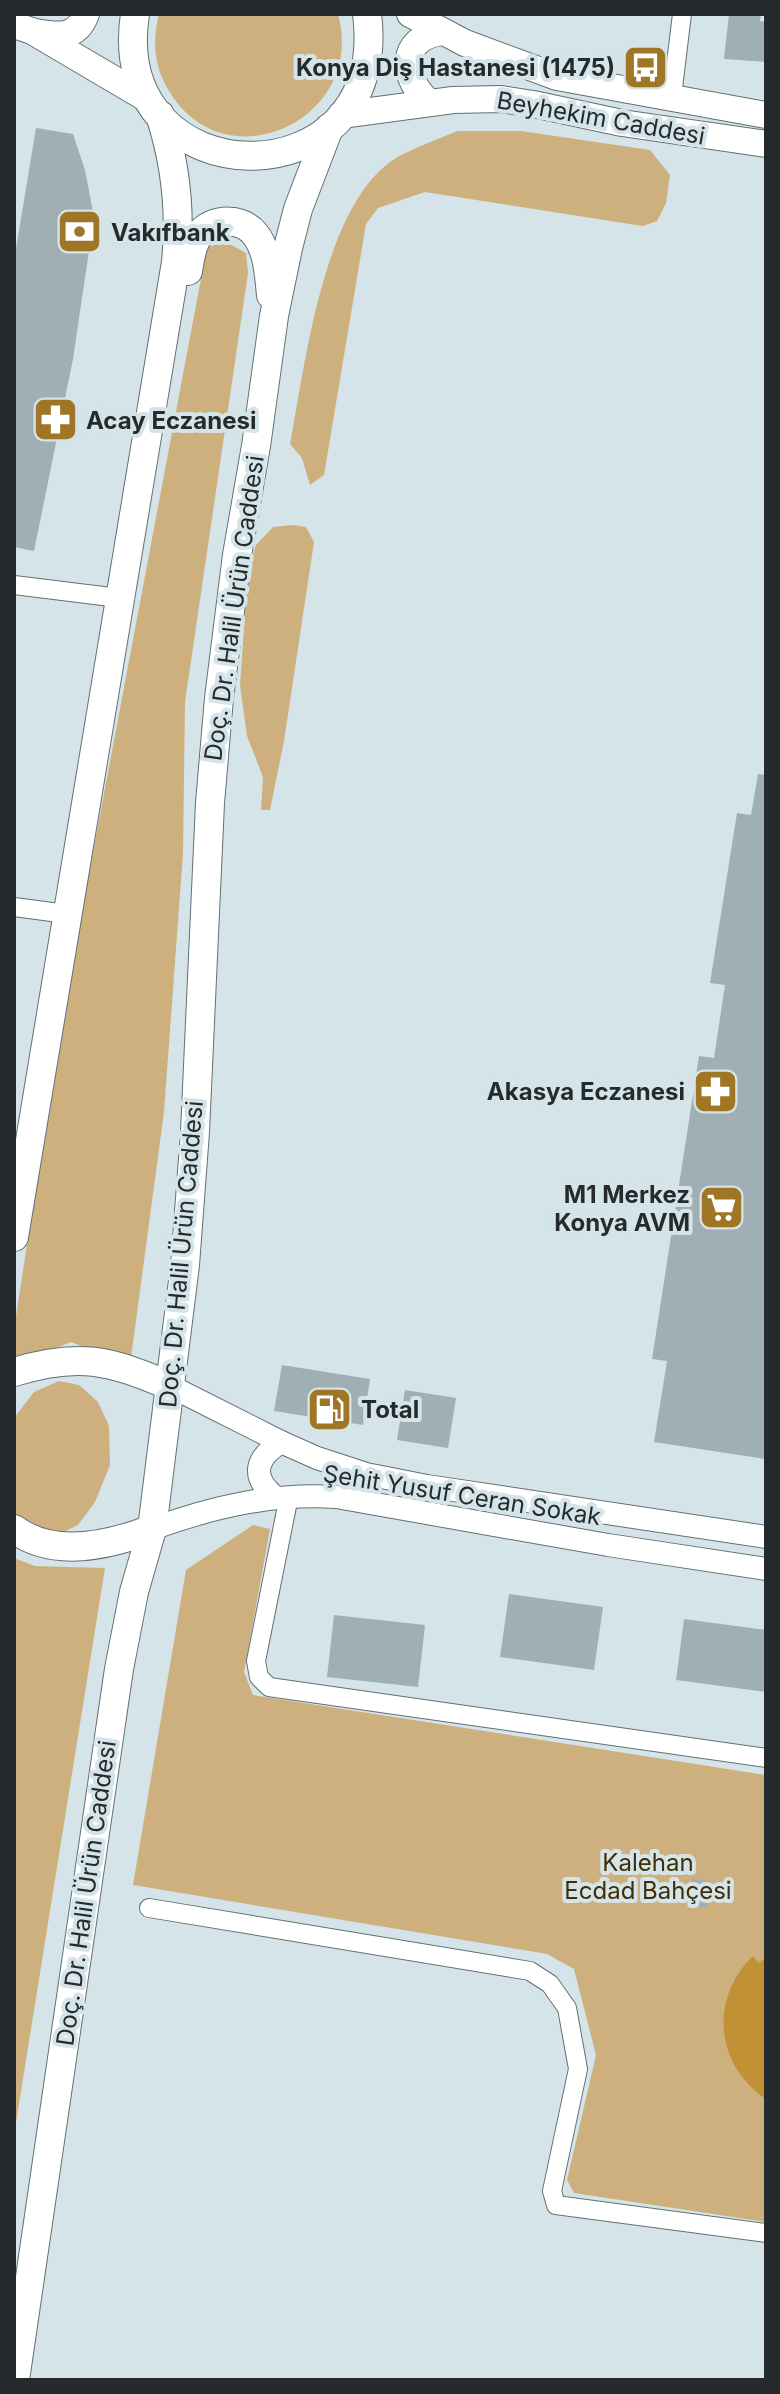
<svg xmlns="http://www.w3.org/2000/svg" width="780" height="2394" font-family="Inter,sans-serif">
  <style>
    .green { fill: #cdb07e }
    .water { fill: #c19235 }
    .building { fill: #a0afb3 }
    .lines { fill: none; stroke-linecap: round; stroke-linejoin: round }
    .minor-casing { stroke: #627073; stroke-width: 20 }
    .tertiary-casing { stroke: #627073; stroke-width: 24 }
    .secondary-casing { stroke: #627073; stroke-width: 28 }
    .primary-casing { stroke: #627073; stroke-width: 30 }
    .minor { stroke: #fff; stroke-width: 18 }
    .tertiary { stroke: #fff; stroke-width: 22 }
    .secondary { stroke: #fff; stroke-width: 26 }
    .primary { stroke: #fff; stroke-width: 28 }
    .labels { text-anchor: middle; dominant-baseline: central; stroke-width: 8; stroke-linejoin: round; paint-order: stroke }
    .poi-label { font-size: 24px; font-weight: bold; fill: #252b2d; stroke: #d4e4e8; text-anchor: end }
    .street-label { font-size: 24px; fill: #252b2d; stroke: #d4e4e8 }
    .park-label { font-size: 24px; fill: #422e06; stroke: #d4e4e8 }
  </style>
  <rect width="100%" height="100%" fill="#d4e4e8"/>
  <g class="green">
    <path d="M159 14H338C367 120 225 185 169 91 154 67 152 41 159 14Z"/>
    <path d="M457 131H521L650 150 670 175 666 203 657 221 643 226 425 192 378 208 366 224 324 475 310 485 302 458 290 444C305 366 323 203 396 158 415 147 437 140 457 131Z"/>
    <path d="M226 242 246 253 248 273 185 702 183 853 164 1112 130 1365 71 1342 14 1364V1329L63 1011 207 247Z"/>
    <path d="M293 525 306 527 314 542 284 741 270 810H261L263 777 247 736 240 685 248 570 256 545 273 527Z"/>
    <path d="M59 1381 79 1385 98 1402 109 1426 110 1465 95 1502 78 1525 57 1535 14 1514V1418L34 1392Z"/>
    <path d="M253 1525 270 1529 244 1672 253 1695 766 1775V2222L574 2193 567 2180 596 2055 574 1969 547 1954 133 1885 186 1570Z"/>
    <path d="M14 1558 35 1566 105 1568 14 2135Z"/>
  </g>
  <path class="water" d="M753 1956 758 1963 766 1958V2099C715 2065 709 1999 753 1956Z"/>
  <g class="building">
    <path d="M729 14H761L760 21 766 22V62L724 59Z"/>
    <path d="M36 128 73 134 85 170 94 217 73 359 34 551 14 547V261Z"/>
    <path d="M758 774 766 775V1459L654 1442 667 1361 652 1359 699 1056 714 1058 725 985 710 983 737 813 751 815Z"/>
    <path d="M282 1365 370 1379 363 1425 274 1411Z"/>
    <path d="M405 1390 456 1398 448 1448 397 1440Z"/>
    <path d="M509 1594 603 1607 594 1670 500 1657Z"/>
    <path d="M334 1615 425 1625 418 1687 327 1677Z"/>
    <path d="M684 1619 766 1630V1692L676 1680Z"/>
    <path d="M692 1878 712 1882 707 1908 687 1906Z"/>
  </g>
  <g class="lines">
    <defs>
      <g id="minor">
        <path d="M672 96 682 14"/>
        <path d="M14 585 119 598"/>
        <path d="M14 907 67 914"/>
        <path d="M289 1496 256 1661 259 1677 269 1687 766 1758"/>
        <path d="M149 1908 530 1971 550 1984 567 2008 578 2069 552 2191 556 2205 766 2233"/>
      </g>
      <g id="tertiary">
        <path d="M170 1386 281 1442 317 1458 366 1474 427 1486 766 1537"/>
        <path d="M275 1497C250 1476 256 1458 281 1442"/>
        <path d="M152 1529C212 1507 272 1493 336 1497L608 1545 766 1569"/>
      </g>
      <g id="secondary">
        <path d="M410 14 465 43 557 77 766 115"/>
        <path d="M14 25 32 31 149 100"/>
        <path d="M35 32C58 36 77 39 86 14"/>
        <path d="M430 103C401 79 398 38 442 32"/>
        <path d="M341 115 453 100 501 99 533 104 622 123 766 144"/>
      </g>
      <g id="primary">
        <path d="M135 14C106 200 392 206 367 14"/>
        <path d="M188 271C190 260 191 249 196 240 206 218 240 215 255 234 268 250 269 276 271 295"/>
        <path d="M14 1237 176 262C181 211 176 164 160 115"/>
        <path d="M14 1372C79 1352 109 1360 170 1386"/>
        <path d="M14 1529C54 1559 110 1545 152 1529"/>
        <path d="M15 2380 119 1669 134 1592 152 1529 185 1265 195 1132 210 803 219 698 237 555 256 446 274 316 288 248 298 209 329 128"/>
      </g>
    </defs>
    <use href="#minor" class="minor-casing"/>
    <use href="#tertiary" class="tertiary-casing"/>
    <use href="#secondary" class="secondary-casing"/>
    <use href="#primary" class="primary-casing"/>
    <use href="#minor" class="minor"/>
    <use href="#tertiary" class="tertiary"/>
    <use href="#secondary" class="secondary"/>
    <use href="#primary" class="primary"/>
  </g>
  <defs>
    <symbol id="bus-square" viewBox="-11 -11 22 22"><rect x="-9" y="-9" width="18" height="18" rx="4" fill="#9f7625" stroke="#d4e4e8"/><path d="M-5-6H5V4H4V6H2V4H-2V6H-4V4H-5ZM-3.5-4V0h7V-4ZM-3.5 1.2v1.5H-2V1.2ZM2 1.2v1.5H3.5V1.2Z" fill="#fff"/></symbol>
    <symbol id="bank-square" viewBox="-11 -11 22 22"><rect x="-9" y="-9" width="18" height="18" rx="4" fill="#9f7625" stroke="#d4e4e8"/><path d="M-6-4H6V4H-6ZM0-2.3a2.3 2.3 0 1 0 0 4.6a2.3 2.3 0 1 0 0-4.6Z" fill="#fff"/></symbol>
    <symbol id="pharmacy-square" viewBox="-11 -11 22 22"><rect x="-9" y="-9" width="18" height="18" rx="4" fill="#9f7625" stroke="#d4e4e8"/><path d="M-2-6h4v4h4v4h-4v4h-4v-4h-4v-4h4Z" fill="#fff"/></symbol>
    <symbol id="supermarket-square" viewBox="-11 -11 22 22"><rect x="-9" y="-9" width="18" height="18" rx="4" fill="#9f7625" stroke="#d4e4e8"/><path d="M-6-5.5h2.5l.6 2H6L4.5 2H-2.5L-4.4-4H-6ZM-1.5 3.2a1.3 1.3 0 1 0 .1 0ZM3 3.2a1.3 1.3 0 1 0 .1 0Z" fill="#fff"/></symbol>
    <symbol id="fuel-square" viewBox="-11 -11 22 22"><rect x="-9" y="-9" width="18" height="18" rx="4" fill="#9f7625" stroke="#d4e4e8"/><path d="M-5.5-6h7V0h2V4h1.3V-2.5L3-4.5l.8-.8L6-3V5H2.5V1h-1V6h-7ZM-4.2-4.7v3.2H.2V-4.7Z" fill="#fff"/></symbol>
  </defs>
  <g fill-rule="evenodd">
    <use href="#bus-square" x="620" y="42" width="51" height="51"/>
    <use href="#bank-square" x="54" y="206" width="51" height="51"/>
    <use href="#pharmacy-square" x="30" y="394" width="51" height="51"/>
    <use href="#pharmacy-square" x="690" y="1066" width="51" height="51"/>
    <use href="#supermarket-square" x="696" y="1182" width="51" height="51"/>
    <use href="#fuel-square" x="304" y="1384" width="51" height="51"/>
  </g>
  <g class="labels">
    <g class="poi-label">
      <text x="615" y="67">Konya Diş Hastanesi (1475)</text>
      <text x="111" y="232" text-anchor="start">Vakıfbank</text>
      <text x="86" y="420" text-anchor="start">Acay Eczanesi</text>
      <text x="685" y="1091">Akasya Eczanesi</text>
      <text x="690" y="1194">M1 Merkez<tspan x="690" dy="28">Konya AVM</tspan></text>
      <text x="361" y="1409" text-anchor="start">Total</text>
    </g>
    <g class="street-label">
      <text transform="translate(601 118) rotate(10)">Beyhekim Caddesi</text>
      <text transform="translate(234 608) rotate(-82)">Doç. Dr. Halil Ürün Caddesi</text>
      <text transform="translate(181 1254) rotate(-85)">Doç. Dr. Halil Ürün Caddesi</text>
      <text transform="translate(462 1495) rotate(9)">Şehit Yusuf Ceran Sokak</text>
      <text transform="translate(86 1893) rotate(-82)">Doç. Dr. Halil Ürün Caddesi</text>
    </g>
    <g class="park-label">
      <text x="648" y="1862">Kalehan<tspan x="648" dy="28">Ecdad Bahçesi</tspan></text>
    </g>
  </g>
  <rect width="780" height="2394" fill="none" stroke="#252b2d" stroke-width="32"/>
</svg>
